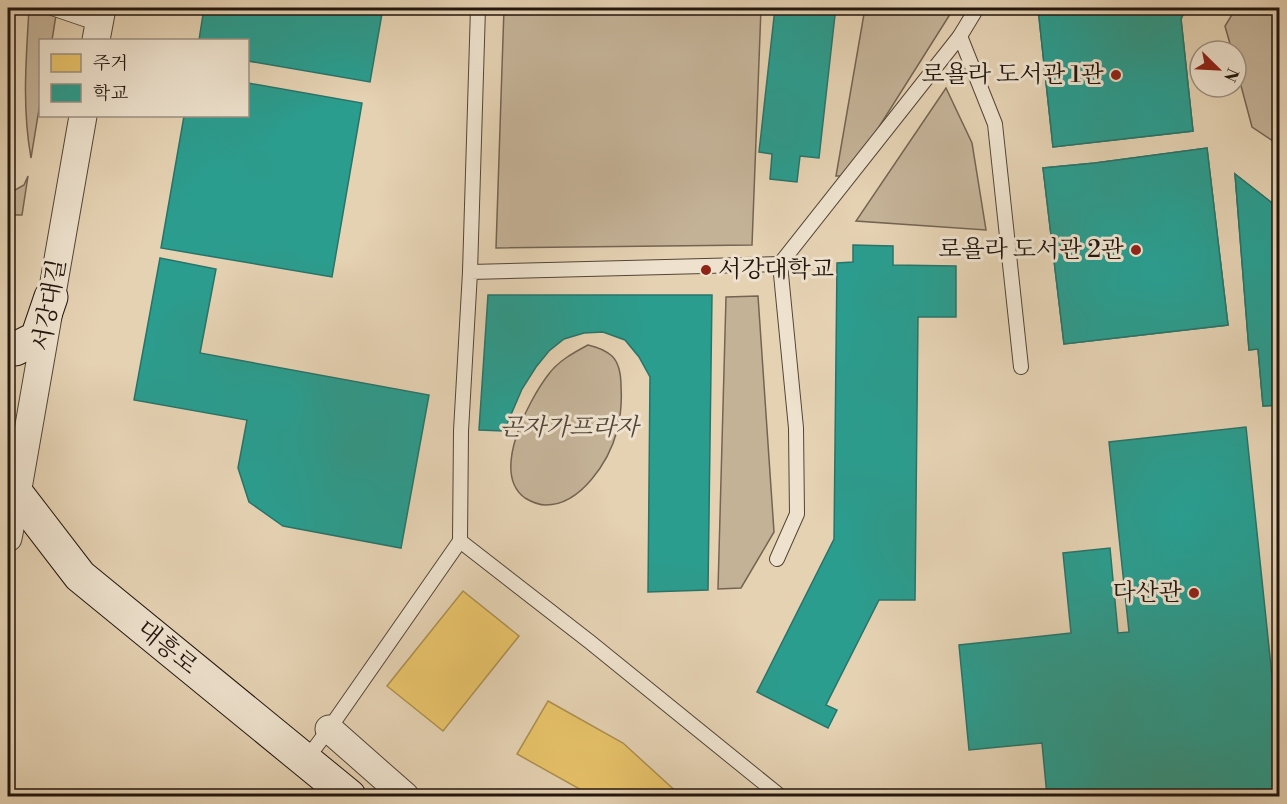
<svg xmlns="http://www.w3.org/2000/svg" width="1287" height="804" font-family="'Libre Bodoni','Noto Serif KR',serif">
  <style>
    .green { fill: #c4b297; stroke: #736453; stroke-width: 1.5 }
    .homes { fill: #e9c46a; stroke: #ad904f; stroke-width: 1.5 }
    .schools { fill: #2a9d8f; stroke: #287469; stroke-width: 1.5 }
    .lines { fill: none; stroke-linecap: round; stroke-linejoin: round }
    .service-casing { stroke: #534538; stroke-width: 16 }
    .minor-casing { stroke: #534538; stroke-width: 29 }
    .secondary-casing { stroke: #22160f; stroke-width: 35 }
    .service { stroke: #eee2ce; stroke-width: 14 }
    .minor { stroke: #eee2ce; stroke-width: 27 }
    .secondary { stroke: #eee2ce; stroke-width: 33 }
    .poi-dot { fill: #8f2418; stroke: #eee2ce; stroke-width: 2 }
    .labels { text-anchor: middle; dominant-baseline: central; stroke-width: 6; stroke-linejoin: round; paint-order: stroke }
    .poi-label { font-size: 24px; fill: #22160f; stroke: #eee2ce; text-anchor: end }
    .street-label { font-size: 24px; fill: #22160f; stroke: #eee2ce }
    .park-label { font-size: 24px; font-style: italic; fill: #534538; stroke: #eee2ce }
  </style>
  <rect width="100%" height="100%" fill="#e5d2b3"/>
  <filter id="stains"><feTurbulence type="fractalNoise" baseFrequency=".00333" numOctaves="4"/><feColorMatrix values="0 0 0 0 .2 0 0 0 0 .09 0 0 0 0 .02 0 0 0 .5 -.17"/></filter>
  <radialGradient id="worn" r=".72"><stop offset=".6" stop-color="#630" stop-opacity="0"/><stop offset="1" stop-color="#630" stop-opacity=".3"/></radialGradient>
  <g class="green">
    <path d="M504 8H761L752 245 496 248Z"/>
    <path d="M865 8H954L848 176H836Z"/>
    <path d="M1236 8H1279V145L1252 127 1236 67V51H1232L1225 26Z"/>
    <path d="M29 9 56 15 52 40H40V103L31 158C22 108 26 60 29 9Z"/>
    <path d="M946 88 972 143 986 230 856 221Z"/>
    <path d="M28 176 22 215H8V194L24 185Z"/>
    <path d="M758 296 774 532 741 588 718 589 726 297Z"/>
    <path d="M588 345C597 347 605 350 612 356 620 364 621 376 621 386 622 402 621 416 617 431 609 461 581 505 546 505 539 505 530 501 525 498 490 473 529 400 548 375 558 361 573 353 588 345Z"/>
  </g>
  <g class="homes">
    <path d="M463 591 519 636 443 731 387 686Z"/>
    <path d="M548 701 623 743 681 796H592L517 754Z"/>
  </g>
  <g class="schools">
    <path d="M204 8H383L370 82 248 61V40H199Z"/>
    <path d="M775 8 835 15 819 158 800 156 797 182 770 179 772 154 759 152Z"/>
    <path d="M1038 8H1186L1181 19 1193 131 1053 147Z"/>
    <path d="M1038 8H1186L1181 19 1193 131 1053 147Z"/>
    <path d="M248 83 362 103 332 277 161 248 184 116H248Z"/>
    <path d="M1207 148 1228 325 1064 344 1043 168 1095 163Z"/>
    <path d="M1207 148 1228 325 1064 344 1043 168 1095 163Z"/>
    <path d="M1235 174 1276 206 1280 202V405L1263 406 1258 349 1249 350Z"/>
    <path d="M1235 174 1276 206 1280 202V405L1263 406 1258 349 1249 350Z"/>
    <path d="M853 245 893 246V265L956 266V317H918L915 600H879L826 705 837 710 828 728 757 692 834 539 837 263 853 262Z"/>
    <path d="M160 258 216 269 200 353 429 395 401 548 283 526 249 502 238 468 247 420 134 400Z"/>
    <path d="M488 295H712L708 590 648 592 650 377 639 357 625 340 603 332 584 333 564 339 549 351 536 367 522 389 504 431 479 430Z"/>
    <path d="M1246 427 1280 753V796H1047L1042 743 969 750 959 645 1071 633 1063 553 1110 548 1118 633 1129 632 1109 442Z"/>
  </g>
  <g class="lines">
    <defs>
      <g id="service">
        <path d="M52 8 99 24"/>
        <path d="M960 36 977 8"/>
        <path d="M470 272 478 8"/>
        <path d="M460 541 590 642 780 796"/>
        <path d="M777 559 797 514 796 428 780 264 960 36 995 124 1021 367"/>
        <path d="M305 761 329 729 460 541 461 431 470 272 780 264"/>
      </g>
      <g id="minor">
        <path d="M96 40 102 8"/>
        <path d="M8 538 17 494 83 116"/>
        <path d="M329 729 405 796"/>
      </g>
      <g id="secondary">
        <path d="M8 350 15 349 37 338 51 297"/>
        <path d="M8 477 17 494 80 576 349 796"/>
      </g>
    </defs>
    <use href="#service" class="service-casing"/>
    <use href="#minor" class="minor-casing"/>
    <use href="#secondary" class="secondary-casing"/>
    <use href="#service" class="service"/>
    <use href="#minor" class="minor"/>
    <use href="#secondary" class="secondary"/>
  </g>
  <g class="poi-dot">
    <circle cx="1116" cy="75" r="6"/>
    <circle cx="1136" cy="250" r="6"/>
    <circle cx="706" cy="270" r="6"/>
    <circle cx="1194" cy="593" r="6"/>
  </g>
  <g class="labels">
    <g class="poi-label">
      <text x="1104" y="75">로욜라 도서관 1관</text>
      <text x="1124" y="250">로욜라 도서관 2관</text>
      <text x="718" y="270" text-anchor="start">서강대학교</text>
      <text x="1182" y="593">다산관</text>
    </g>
    <g class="street-label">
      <text transform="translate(50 305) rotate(-80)">서강대길</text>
      <text transform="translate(167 648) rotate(39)">대흥로</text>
    </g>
    <g class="park-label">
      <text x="569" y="428">곤자가프라자</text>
    </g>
  </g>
  <rect width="1287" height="804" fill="none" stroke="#e5d2b3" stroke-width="30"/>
  <rect x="9" y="9" width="1269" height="786" fill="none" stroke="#22160f" stroke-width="3"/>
  <rect x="15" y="15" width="1257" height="774" fill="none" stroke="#22160f" stroke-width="1.5"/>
  <rect x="39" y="39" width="210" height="78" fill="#eee2ce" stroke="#9c9082" stroke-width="1.5"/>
  <rect x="51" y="54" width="30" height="18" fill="#e9c46a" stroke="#9c9082" stroke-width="1.5"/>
  <text x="93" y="69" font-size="18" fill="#22160f">주거</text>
  <rect x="51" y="84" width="30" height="18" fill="#2a9d8f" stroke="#9c9082" stroke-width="1.5"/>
  <text x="93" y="99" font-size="18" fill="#22160f">학교</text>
  <g transform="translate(1218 69) rotate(114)"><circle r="28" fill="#eee2ce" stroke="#9c9082" stroke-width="1.5"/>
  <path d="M0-4.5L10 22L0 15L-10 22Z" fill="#8f2418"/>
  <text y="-9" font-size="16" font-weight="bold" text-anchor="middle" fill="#22160f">N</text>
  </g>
  <rect width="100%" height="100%" filter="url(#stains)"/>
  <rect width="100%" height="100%" fill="url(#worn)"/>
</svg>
